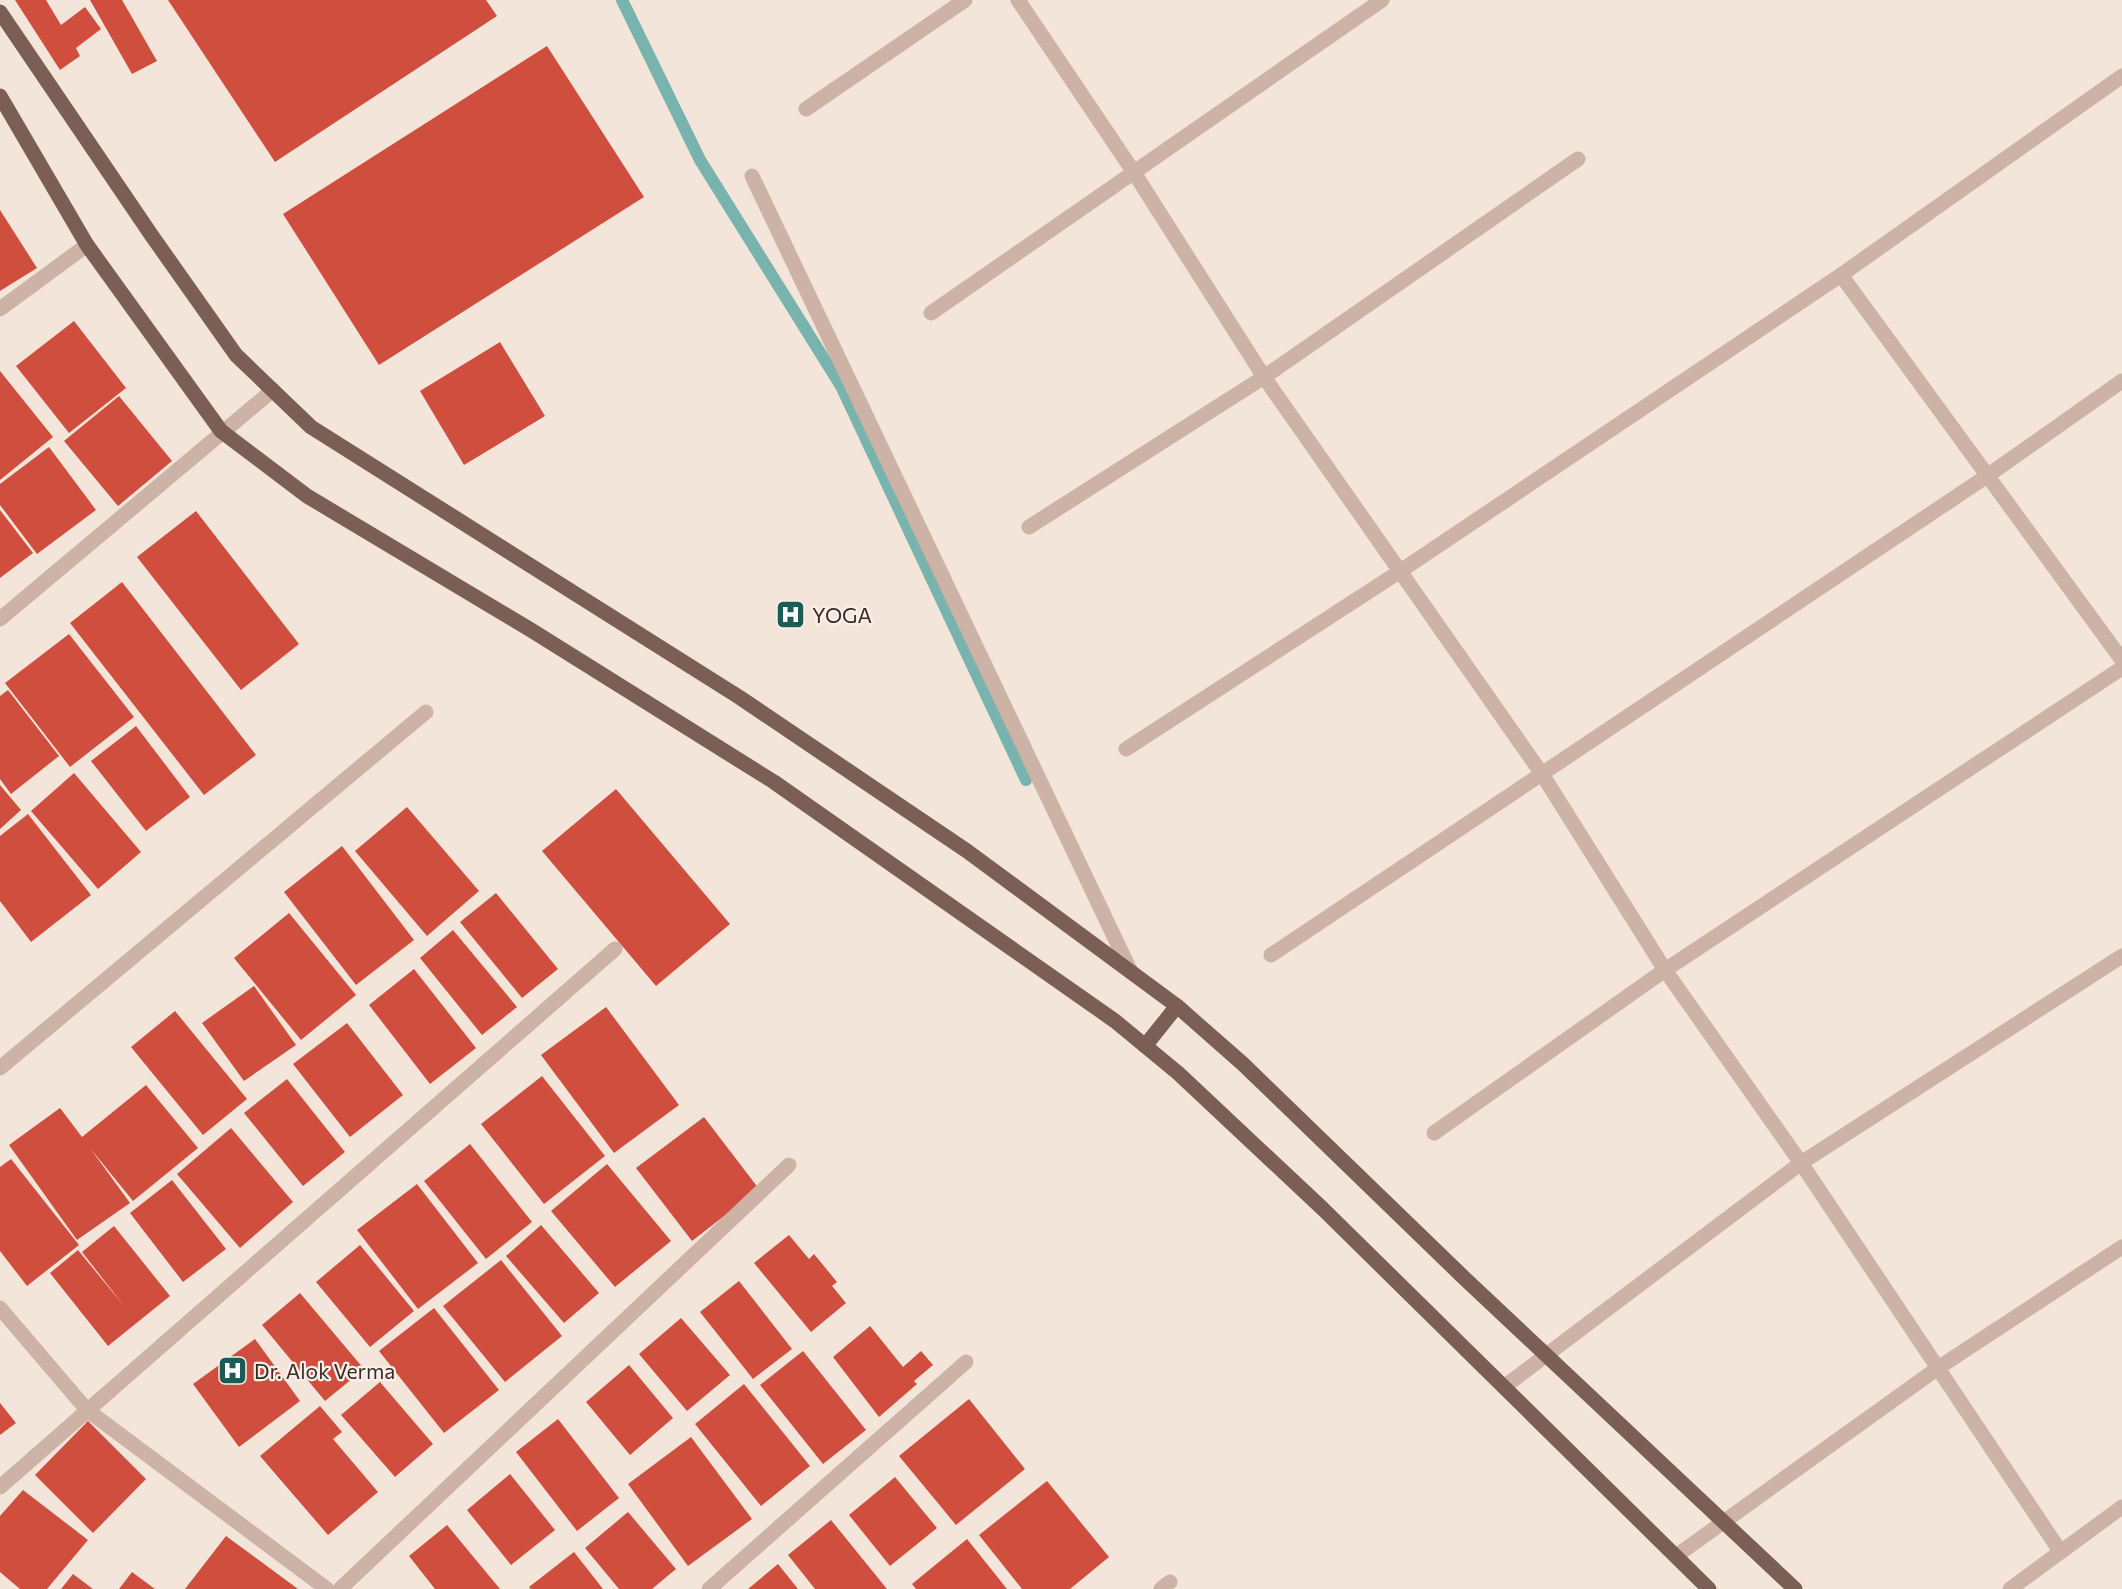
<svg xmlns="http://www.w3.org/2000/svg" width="2122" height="1589" font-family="Commissioner,sans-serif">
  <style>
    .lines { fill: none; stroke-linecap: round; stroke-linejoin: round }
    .stream { stroke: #78b3ae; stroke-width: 12 }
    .building { fill: #cf4e3e }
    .minor { stroke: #cdb2a6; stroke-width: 15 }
    .major { stroke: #7b5f57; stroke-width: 15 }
    .labels { text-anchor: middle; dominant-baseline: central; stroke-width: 4.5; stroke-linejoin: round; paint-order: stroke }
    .poi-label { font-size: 21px; fill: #382a27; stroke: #fbefe8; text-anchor: start }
  </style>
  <rect width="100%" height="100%" fill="#f4e5db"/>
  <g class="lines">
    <path class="stream" d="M622 0 700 160 841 386 1026 780"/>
  </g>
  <g class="building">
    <path d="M15 0H46L61 25 85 7 101 29 76 48 80 56 60 70Z"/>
    <path d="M90 0H122L157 61 132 74Z"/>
    <path d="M168 0H486L497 16 275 162Z"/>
    <path d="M547 46 644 197 379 365 283 214Z"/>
    <path d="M0 210 37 268 0 291Z"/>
    <path d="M74 321 126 388 69 433 16 366Z"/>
    <path d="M500 342 545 416 464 465 420 391Z"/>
    <path d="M0 371 53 437 0 480Z"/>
    <path d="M119 396 172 461 118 506 64 441Z"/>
    <path d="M49 447 96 510 37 554 0 505V484Z"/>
    <path d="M0 510 33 553 0 578Z"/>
    <path d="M196 511 299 644 241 690 137 557Z"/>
    <path d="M122 582 256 755 204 795 70 623Z"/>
    <path d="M69 634 134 717 70 767 5 683Z"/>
    <path d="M8 690 59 756 11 794 0 779V696Z"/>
    <path d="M136 726 190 797 146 831 91 761Z"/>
    <path d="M74 773 141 852 98 889 31 811Z"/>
    <path d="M0 785 21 810 0 829Z"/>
    <path d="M616 789 730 924 656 986 542 851Z"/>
    <path d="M407 807 479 891 427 936 355 851Z"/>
    <path d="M28 814 91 895 31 942 0 901V836Z"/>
    <path d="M342 846 414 940 356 985 284 892Z"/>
    <path d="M496 893 558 969 522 998 460 922Z"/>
    <path d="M289 913 356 995 301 1040 234 958Z"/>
    <path d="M453 930 517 1007 482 1035 420 958Z"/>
    <path d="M414 969 476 1048 430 1084 369 1005Z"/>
    <path d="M254 986 296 1045 244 1081 202 1023Z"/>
    <path d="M606 1007 679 1105 614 1153 541 1055Z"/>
    <path d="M175 1011 247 1099 203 1135 131 1047Z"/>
    <path d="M347 1023 403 1095 350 1137 293 1064Z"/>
    <path d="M542 1076 605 1156 544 1204 481 1124Z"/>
    <path d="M287 1079 345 1152 303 1186 244 1113Z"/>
    <path d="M146 1085 198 1148 133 1201 90 1148 130 1203 77 1240 9 1145 60 1108 82 1137Z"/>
    <path d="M704 1117 759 1189 692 1241 636 1168Z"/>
    <path d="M231 1128 293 1202 240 1248 177 1174Z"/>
    <path d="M470 1144 532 1222 486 1259 424 1181Z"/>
    <path d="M11 1159 79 1245 27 1286 0 1251V1167Z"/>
    <path d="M607 1164 671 1241 615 1287 551 1211Z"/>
    <path d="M172 1180 226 1249 183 1282 130 1213Z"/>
    <path d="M417 1184 478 1263 418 1309 357 1230Z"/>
    <path d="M541 1225 599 1293 564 1323 506 1256Z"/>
    <path d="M114 1226 170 1296 108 1346 50 1273 78 1250 124 1306 82 1252Z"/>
    <path d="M789 1235 809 1259 814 1254 837 1282 832 1286 846 1303 811 1332 754 1263Z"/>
    <path d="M360 1245 414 1311 370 1347 316 1282Z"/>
    <path d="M501 1260 562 1336 505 1382 443 1306Z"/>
    <path d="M739 1281 792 1349 753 1379 700 1312Z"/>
    <path d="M300 1293 364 1369 325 1401 262 1325Z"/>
    <path d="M434 1308 499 1390 444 1433 379 1351Z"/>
    <path d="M681 1318 730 1375 687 1411 639 1354Z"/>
    <path d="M870 1326 903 1367 921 1351 933 1365 914 1381 917 1384 879 1417 833 1357Z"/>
    <path d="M255 1339 300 1401 239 1447 193 1384Z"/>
    <path d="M803 1351 866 1430 823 1464 760 1385Z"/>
    <path d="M629 1365 673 1418 630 1455 586 1402Z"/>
    <path d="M380 1382 433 1444 395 1477 341 1415Z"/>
    <path d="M744 1384 810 1466 761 1506 695 1424Z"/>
    <path d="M969 1399 1025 1469 956 1525 899 1456Z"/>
    <path d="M0 1403 16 1423 0 1435Z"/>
    <path d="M320 1406 342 1432 333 1439 378 1492 328 1535 260 1456Z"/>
    <path d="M558 1419 619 1498 577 1531 516 1452Z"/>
    <path d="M88 1421 146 1479 93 1533 35 1475Z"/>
    <path d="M691 1437 752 1519 688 1566 628 1484Z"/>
    <path d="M510 1474 555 1530 511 1565 467 1510Z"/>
    <path d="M895 1477 937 1528 890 1566 849 1515Z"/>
    <path d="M1047 1481 1109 1557 1070 1589H1022L979 1535Z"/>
    <path d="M23 1490 88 1540 47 1589H20L0 1572V1516Z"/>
    <path d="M628 1512 676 1569 652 1589H619L585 1548Z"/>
    <path d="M831 1520 887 1589H815L788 1555Z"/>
    <path d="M447 1525 500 1589H435L409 1556Z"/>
    <path d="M226 1536 298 1589H185Z"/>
    <path d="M967 1539 1007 1589H916L912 1584Z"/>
    <path d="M574 1552 603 1589H531L529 1587Z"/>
    <path d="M778 1564 798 1589H748Z"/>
    <path d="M132 1572 155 1589H119Z"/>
    <path d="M73 1574 93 1589H61Z"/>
  </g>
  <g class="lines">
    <g class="minor">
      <path d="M1018 0 1133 171 1264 377 1542 774 1665 970 1801 1163 2060 1551"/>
      <path d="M806 109 965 0"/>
      <path d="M752 176 1131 972"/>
      <path d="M1841 275 2122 660"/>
      <path d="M0 309 87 245"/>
      <path d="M931 313 1382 0"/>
      <path d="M1029 527 1264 377 1578 159"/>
      <path d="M0 619 273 390"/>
      <path d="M1126 749 1399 572 1841 275 2122 76"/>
      <path d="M1271 955 1987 476 2122 381"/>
      <path d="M0 1068 426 712"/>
      <path d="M1434 1133 1665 970 2122 668"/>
      <path d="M0 1308 87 1410 327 1589"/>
      <path d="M1504 1387 1801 1163 2122 956"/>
      <path d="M0 1487 615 949"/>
      <path d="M1676 1556 1938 1368 2122 1247"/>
      <path d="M340 1589 789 1165"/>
      <path d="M709 1589 966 1362"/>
      <path d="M1161 1589 1170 1582"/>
      <path d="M2010 1589 2122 1507"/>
    </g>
    <g class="major">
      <path d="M0 12 152 236 236 355 311 427 739 697 967 851 1177 1006 1243 1064 1461 1275 1795 1589"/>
      <path d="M0 96 87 245 221 431 307 496 531 630 774 782 1115 1021 1178 1073 1323 1209 1709 1589"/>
      <path d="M1145 1046 1177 1006"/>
    </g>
  </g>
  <defs>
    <symbol id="hospital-square" viewBox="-11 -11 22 22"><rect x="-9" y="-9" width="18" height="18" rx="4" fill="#1a5d58" stroke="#fbefe8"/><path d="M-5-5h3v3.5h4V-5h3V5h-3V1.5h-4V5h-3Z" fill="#fff"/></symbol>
  </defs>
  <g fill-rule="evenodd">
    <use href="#hospital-square" x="774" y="598" width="33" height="33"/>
    <use href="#hospital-square" x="216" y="1354" width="33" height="33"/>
  </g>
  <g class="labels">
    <g class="poi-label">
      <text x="812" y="614">YOGA</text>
      <text x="254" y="1370">Dr. Alok Verma</text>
    </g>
  </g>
</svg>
